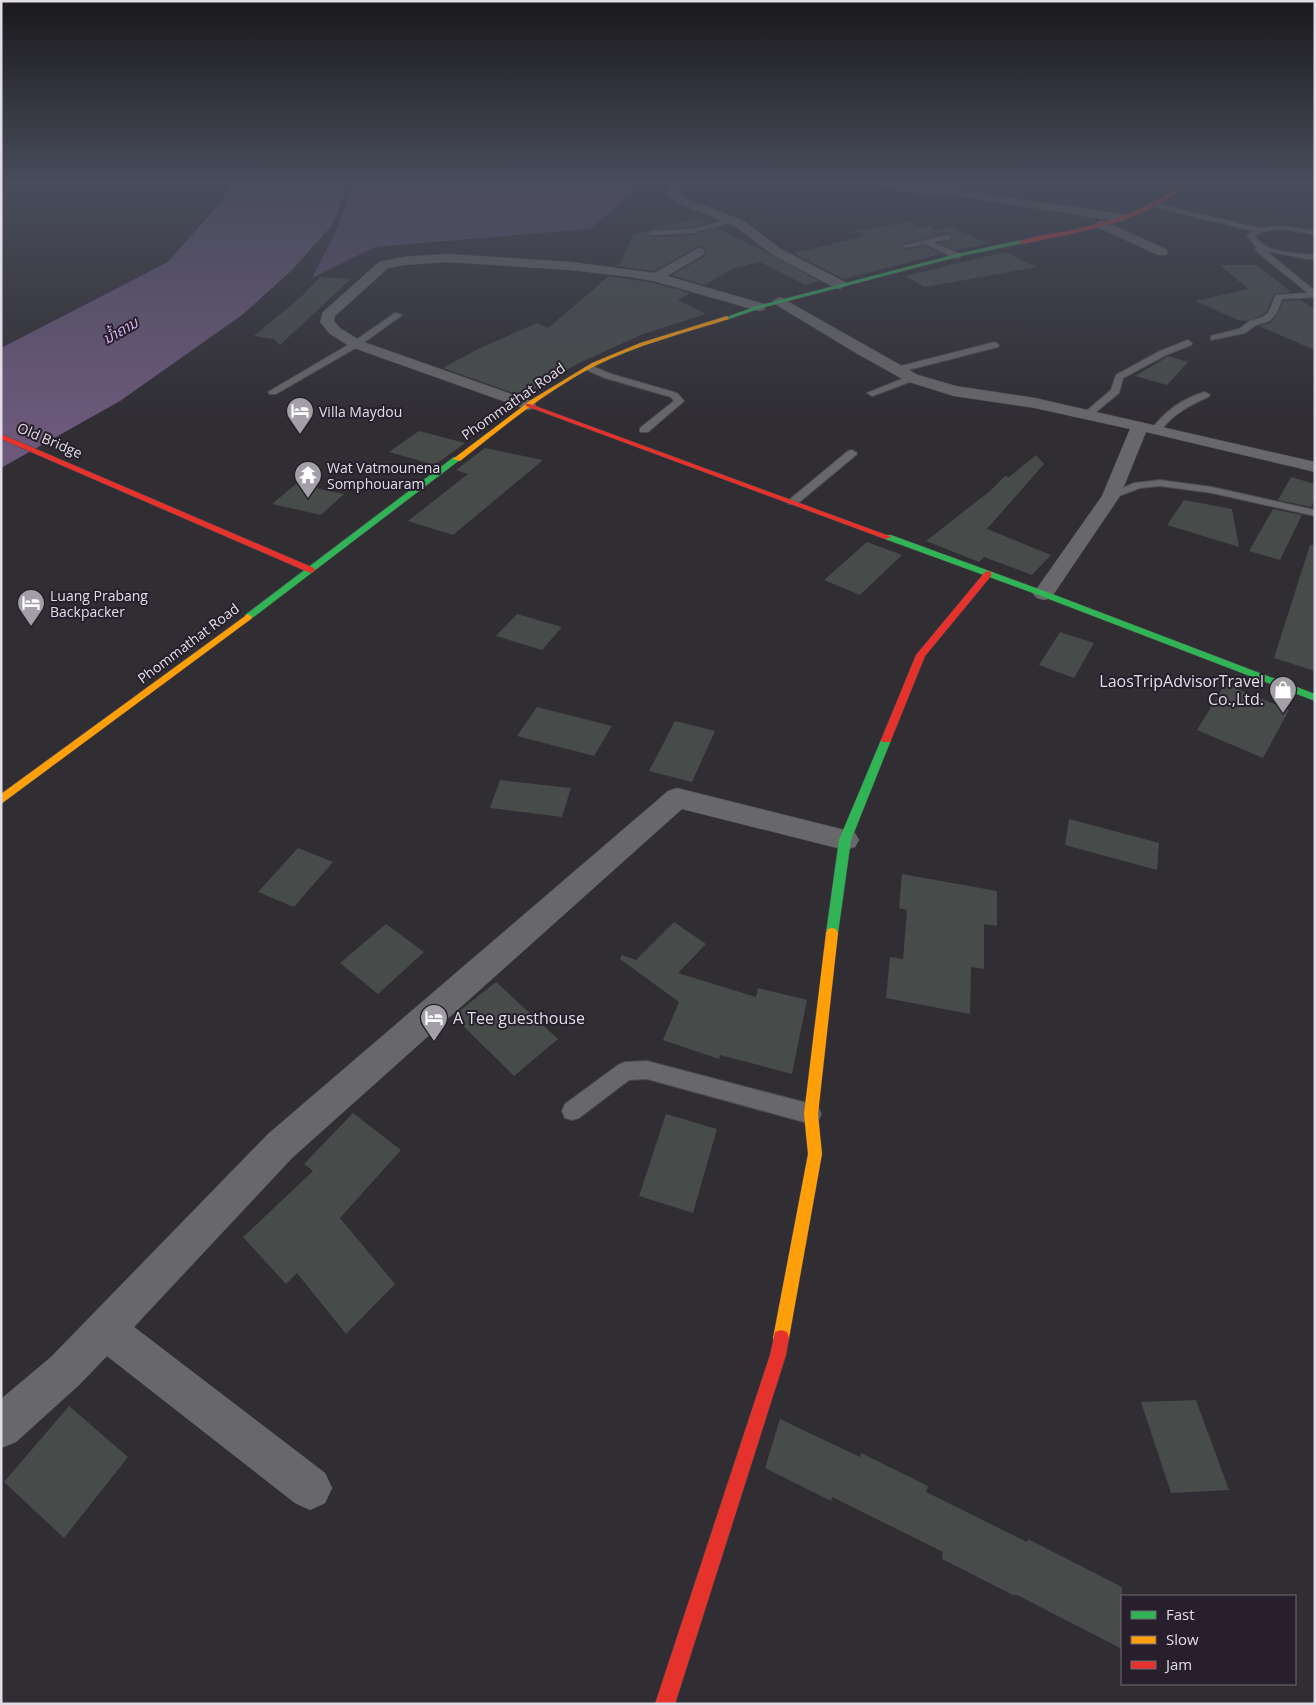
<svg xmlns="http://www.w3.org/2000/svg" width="1316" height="1705" font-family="'Open Sans','Noto Sans Lao',sans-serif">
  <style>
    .forest { fill: #5f4b6c }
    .water { fill: #6b587a }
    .building { fill: #474b49 }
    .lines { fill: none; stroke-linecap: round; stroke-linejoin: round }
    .lane-casing { stroke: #4c4a4f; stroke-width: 2 }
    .street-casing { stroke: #4c4a4f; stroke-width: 1 }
    .fast-casing { stroke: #4c4a4f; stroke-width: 1 }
    .slow-casing { stroke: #4c4a4f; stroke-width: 1 }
    .jam-casing { stroke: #4c4a4f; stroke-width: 1 }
    .lane { fill: #686769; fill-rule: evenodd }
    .street { fill: #686769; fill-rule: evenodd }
    .fast { fill: #30b455; fill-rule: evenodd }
    .slow { fill: #ff9f0a; fill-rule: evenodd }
    .jam { fill: #e5322d; fill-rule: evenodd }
    .labels { text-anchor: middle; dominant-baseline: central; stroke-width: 4; stroke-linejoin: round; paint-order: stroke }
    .far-street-label { font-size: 14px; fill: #e1dce5; stroke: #27202c }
    .far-poi-label { font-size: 14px; fill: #e1dce5; stroke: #27202c; text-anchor: start }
    .far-water-label { font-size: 15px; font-style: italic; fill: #d3afed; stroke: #27202c }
    .poi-label { font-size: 16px; fill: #e1dce5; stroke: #27202c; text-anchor: end }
  </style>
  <rect width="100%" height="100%" fill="#302d33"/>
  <path class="forest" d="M354 184H642L590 229 375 247 312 278 337 229Z"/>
  <path class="water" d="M230 184H349L333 224 292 270 242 315 120 401 1 468V348L168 262 220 203Z"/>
  <g class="building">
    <path d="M697 218 707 223 692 227 654 229Z"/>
    <path d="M909 222 922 228 930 226 937 230 952 227 988 244 956 250 939 243 952 240 953 236 947 233 902 244 900 247 905 250 925 246 941 254 844 279 793 253 866 236 856 231Z"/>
    <path d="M717 228 768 253 819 281 805 285 760 262 734 268 705 285 672 275 705 256 707 251 699 246 654 271 616 266 621 262 633 234 649 230 646 234 652 237 692 235Z"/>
    <path d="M1005 252 1037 267 925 287 905 276Z"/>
    <path d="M1220 265H1256L1291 292 1274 294 1266 312 1262 315 1247 321 1238 320 1195 301 1248 289Z"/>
    <path d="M609 276 654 283 690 293 678 300 706 314 643 334 577 364 521 396 443 368 478 349 537 323 548 328Z"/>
    <path d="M320 277 351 279 280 345 274 339 254 336 302 296Z"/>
    <path d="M1300 300 1315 309V350L1259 326 1270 323 1277 315 1283 301Z"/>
    <path d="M1169 356 1188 362 1167 385 1135 376Z"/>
    <path d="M419 431 465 443 435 465 389 452Z"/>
    <path d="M485 448 543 460 453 535 408 521 468 474 456 470Z"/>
    <path d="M1036 455 1044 464 987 529 1051 555 1032 575 984 557 979 562 926 541 990 491 1005 476 1009 477Z"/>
    <path d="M1291 477 1315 484V499L1311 507 1278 500Z"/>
    <path d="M296 484 344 494 321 515 272 504Z"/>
    <path d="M1184 500 1232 509 1239 547 1167 525Z"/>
    <path d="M1273 509 1302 515 1280 560 1249 551Z"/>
    <path d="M867 542 902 555 860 595 824 580Z"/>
    <path d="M1310 545 1315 546V671L1274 658Z"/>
    <path d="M517 614 562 627 542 650 496 636Z"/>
    <path d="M1060 632 1094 643 1074 678 1039 665Z"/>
    <path d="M1225 684 1289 710 1263 758 1197 730Z"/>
    <path d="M537 707 612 726 594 756 517 736Z"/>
    <path d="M675 721 715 731 692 782 649 771Z"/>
    <path d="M500 780 571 788 562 817 490 808Z"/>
    <path d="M1069 819 1159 843 1157 870 1065 845Z"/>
    <path d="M298 848 333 862 294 907 258 892Z"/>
    <path d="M902 874 997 891V926L984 924V969L971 967 970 1014 886 998 890 957 903 959 907 910 899 908Z"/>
    <path d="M674 922 706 944 678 973 756 997 758 988 807 1000 792 1074 720 1055 719 1059 663 1040 679 1002 620 959 622 955 636 960Z"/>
    <path d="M386 924 424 952 378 994 340 963Z"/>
    <path d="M496 982 558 1039 514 1076 453 1016Z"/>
    <path d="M353 1113 401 1150 340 1218 395 1284 346 1334 297 1273 286 1284 243 1237 313 1171 304 1164Z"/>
    <path d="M666 1114 717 1129 693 1213 639 1196Z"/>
    <path d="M1196 1400 1229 1490 1171 1493 1141 1402Z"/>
    <path d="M69 1406 128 1457 64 1538 4 1482Z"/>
    <path d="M780 1419 860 1457 861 1453 928 1486 926 1492 1027 1542 1028 1539 1122 1587V1649L1015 1594V1596L942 1559 943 1552 832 1497 831 1501 765 1468Z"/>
  </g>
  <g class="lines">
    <defs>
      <g id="lane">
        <path d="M1153 203 1260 228 1281 226 1315 231V235C1297 231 1270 224 1255 236 1266 254 1296 253 1315 255V259H1308L1266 251 1315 291V297L1282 299 1276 314 1269 321 1256 325 1245 333 1211 340V336L1239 329 1250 321 1263 317 1268 313 1276 295 1308 293 1255 250 1256 246 1247 236 1253 231 1151 206 1150 205Z"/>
        <path d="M732 219 735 221 734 222 692 233 652 235 648 233 652 231 692 229Z"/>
        <path d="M947 235 951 237 950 239 933 242 960 254V258H954L925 244 906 248 902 246Z"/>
        <path d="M395 313 402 315 359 346 276 394H270L268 392 353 342Z"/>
        <path d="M1188 340 1192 343 1191 345 1166 355 1123 378 1119 393 1090 417H1084V413L1111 390 1116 375 1160 351Z"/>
        <path d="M995 342 999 345 998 347 896 373 891 370 893 368Z"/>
        <path d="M590 365 611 374 677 393 684 401 648 432H640V428L674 401 671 397 605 378 587 370 585 368Z"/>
        <path d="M912 375 915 376V380L875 395 872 396 867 393Z"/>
        <path d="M1205 392 1210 395 1208 397C1189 406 1172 414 1160 432H1152L1151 430C1164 412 1183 398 1205 392Z"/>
        <path d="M852 450 857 453 856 455 797 504H789L787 502 789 500 848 451Z"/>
        <path d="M1160 480 1212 487 1315 510V516L1212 493 1160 486 1140 488 1111 499 1105 496 1134 483Z"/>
        <path d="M647 1061 811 1104 818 1107 821 1114 818 1121 811 1124 647 1079 629 1080 579 1118 572 1120 565 1118 562 1111 565 1104 618 1065 625 1062Z"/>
      </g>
      <g id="street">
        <path d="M668 184H678L679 193 687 199 744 221 781 249 845 282 847 285 840 289 835 288 773 255 736 227 679 203 668 194Z"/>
        <path d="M876 184H899L945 189 937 184H952L971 192 1122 214 1128 218 1122 222 963 197 912 193 877 186Z"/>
        <path d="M1101 220 1166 249 1168 252 1166 255H1158L1097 227 1095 224Z"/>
        <path d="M699 248 703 249 705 252 703 255 667 276 764 304 766 307 764 310 759 311 654 281 631 277 571 270 447 262 403 265 388 268 335 316 334 321 340 328 361 341 534 402 536 405 534 408 528 410 351 347 330 334 320 322 323 312 379 262 403 257 447 254 571 262 654 273Z"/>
        <path d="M780 297 918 375 956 386 1035 398 1315 462V472L1146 432 1120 496 1051 598 1044 600 1037 598 1033 594 1102 496 1130 429 1035 408 954 396 906 381 856 353 775 304 773 301Z"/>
        <path d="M677 788 845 830 855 833 859 840 855 847 845 850 682 809 292 1158 134 1327 325 1473 332 1488 325 1503 310 1510 295 1503 107 1356 79 1385 16 1442 1 1448V1399L51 1357 268 1134 668 791Z"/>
      </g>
      <g id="fast">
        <path d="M1022 240 1024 243 957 257 761 308 729 319 724 318 757 306 957 254Z"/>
        <path d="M454 457 461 459 251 619H245V615Z"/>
        <path d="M885 535H891L1047 592 1315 694V701L1041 596 885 539Z"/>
        <path d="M886 737 891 740 851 840 838 933 836 937 832 938 828 937 826 933 839 840 881 740Z"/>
      </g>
      <g id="slow">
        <path d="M727 316 729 319C684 333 637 345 595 366 546 391 503 427 460 461L453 459 531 400 592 363 640 343Z"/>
        <path d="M248 614 252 617 251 619 1 804V794Z"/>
        <path d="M832 928 836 929 838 933 818 1114 822 1154 789 1338 787 1344 781 1346 775 1344 773 1338 808 1154 804 1114 826 933 828 929Z"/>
      </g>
      <g id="jam">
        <path d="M1184 184H1189C1143 223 1079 232 1022 244L1019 242C1034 235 1056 234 1073 230 1113 221 1150 208 1184 184Z"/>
        <path d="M526 404H530L892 537 885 539 526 406Z"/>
        <path d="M1 434 314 568 315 570 311 573 308 572 1 439Z"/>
        <path d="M988 571 991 572V576L925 656 891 740 890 742H882L881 740 916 655 985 572Z"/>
        <path d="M781 1330 787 1332 789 1338 786 1355 675 1704H655L770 1355 775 1332Z"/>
      </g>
    </defs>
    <use href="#lane" class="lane-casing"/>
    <use href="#street" class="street-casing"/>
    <use href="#fast" class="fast-casing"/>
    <use href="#slow" class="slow-casing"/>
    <use href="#jam" class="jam-casing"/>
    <use href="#lane" class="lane"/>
    <use href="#street" class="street"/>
    <use href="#fast" class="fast"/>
    <use href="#slow" class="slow"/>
    <use href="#jam" class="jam"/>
  </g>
  <linearGradient id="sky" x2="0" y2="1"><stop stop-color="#1a191c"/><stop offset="0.43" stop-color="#484c5b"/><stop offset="1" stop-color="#484c5b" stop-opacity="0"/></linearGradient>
  <rect width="1316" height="423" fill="url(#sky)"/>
  <defs>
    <symbol id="hotel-pin" viewBox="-11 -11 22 30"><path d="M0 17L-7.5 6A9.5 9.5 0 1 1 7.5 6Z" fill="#a39fa7" stroke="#27202c"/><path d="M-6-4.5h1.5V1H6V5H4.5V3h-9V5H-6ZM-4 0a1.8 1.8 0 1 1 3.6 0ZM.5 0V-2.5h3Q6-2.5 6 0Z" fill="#fff"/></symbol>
    <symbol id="temple-pin" viewBox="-11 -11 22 30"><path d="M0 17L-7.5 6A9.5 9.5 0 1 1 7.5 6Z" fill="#a39fa7" stroke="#27202c"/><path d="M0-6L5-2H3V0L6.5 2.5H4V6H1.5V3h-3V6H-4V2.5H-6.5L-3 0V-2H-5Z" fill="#fff"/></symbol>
    <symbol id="shop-pin" viewBox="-11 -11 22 30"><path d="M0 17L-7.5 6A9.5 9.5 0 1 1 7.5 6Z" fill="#a39fa7" stroke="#27202c"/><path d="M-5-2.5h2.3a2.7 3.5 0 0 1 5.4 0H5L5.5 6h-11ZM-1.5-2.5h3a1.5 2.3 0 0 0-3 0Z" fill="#fff"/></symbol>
  </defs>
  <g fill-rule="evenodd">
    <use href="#hotel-pin" x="284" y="395" width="32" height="43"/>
    <use href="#temple-pin" x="292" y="459" width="32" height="43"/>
    <use href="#hotel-pin" x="15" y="587" width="32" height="43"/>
    <use href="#shop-pin" x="1267" y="674" width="32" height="43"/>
    <use href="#hotel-pin" x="418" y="1002" width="32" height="43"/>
  </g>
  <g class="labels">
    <g class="far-street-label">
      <text transform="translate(513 401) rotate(-35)">Phommathat Road</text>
      <text transform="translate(50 440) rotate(23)">Old Bridge</text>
      <text transform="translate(188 643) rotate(-37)">Phommathat Road</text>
    </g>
    <g class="far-poi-label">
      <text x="319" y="411">Villa Maydou</text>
      <text x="327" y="467">Wat Vatmounena<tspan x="327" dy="16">Somphouaram</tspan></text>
      <text x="50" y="595">Luang Prabang<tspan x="50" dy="16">Backpacker</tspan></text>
    </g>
    <g class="far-water-label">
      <text transform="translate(120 330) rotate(-30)">ນ້ຳຄານ</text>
    </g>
    <g class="poi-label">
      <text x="1264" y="681">LaosTripAdvisorTravel<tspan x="1264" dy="18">Co.,Ltd.</tspan></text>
      <text x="453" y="1018" text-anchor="start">A Tee guesthouse</text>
    </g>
  </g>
  <rect width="1316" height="1705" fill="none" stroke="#e1dce5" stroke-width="5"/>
  <rect x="1121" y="1595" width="175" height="90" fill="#27202c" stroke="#716b76"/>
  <rect x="1131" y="1611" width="25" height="8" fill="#30b455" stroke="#716b76"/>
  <text x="1166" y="1620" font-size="15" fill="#e1dce5">Fast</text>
  <rect x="1131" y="1636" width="25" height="8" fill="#ff9f0a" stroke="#716b76"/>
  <text x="1166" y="1645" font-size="15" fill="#e1dce5">Slow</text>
  <rect x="1131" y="1661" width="25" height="8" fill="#e5322d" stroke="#716b76"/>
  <text x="1166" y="1670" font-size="15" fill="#e1dce5">Jam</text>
</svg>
